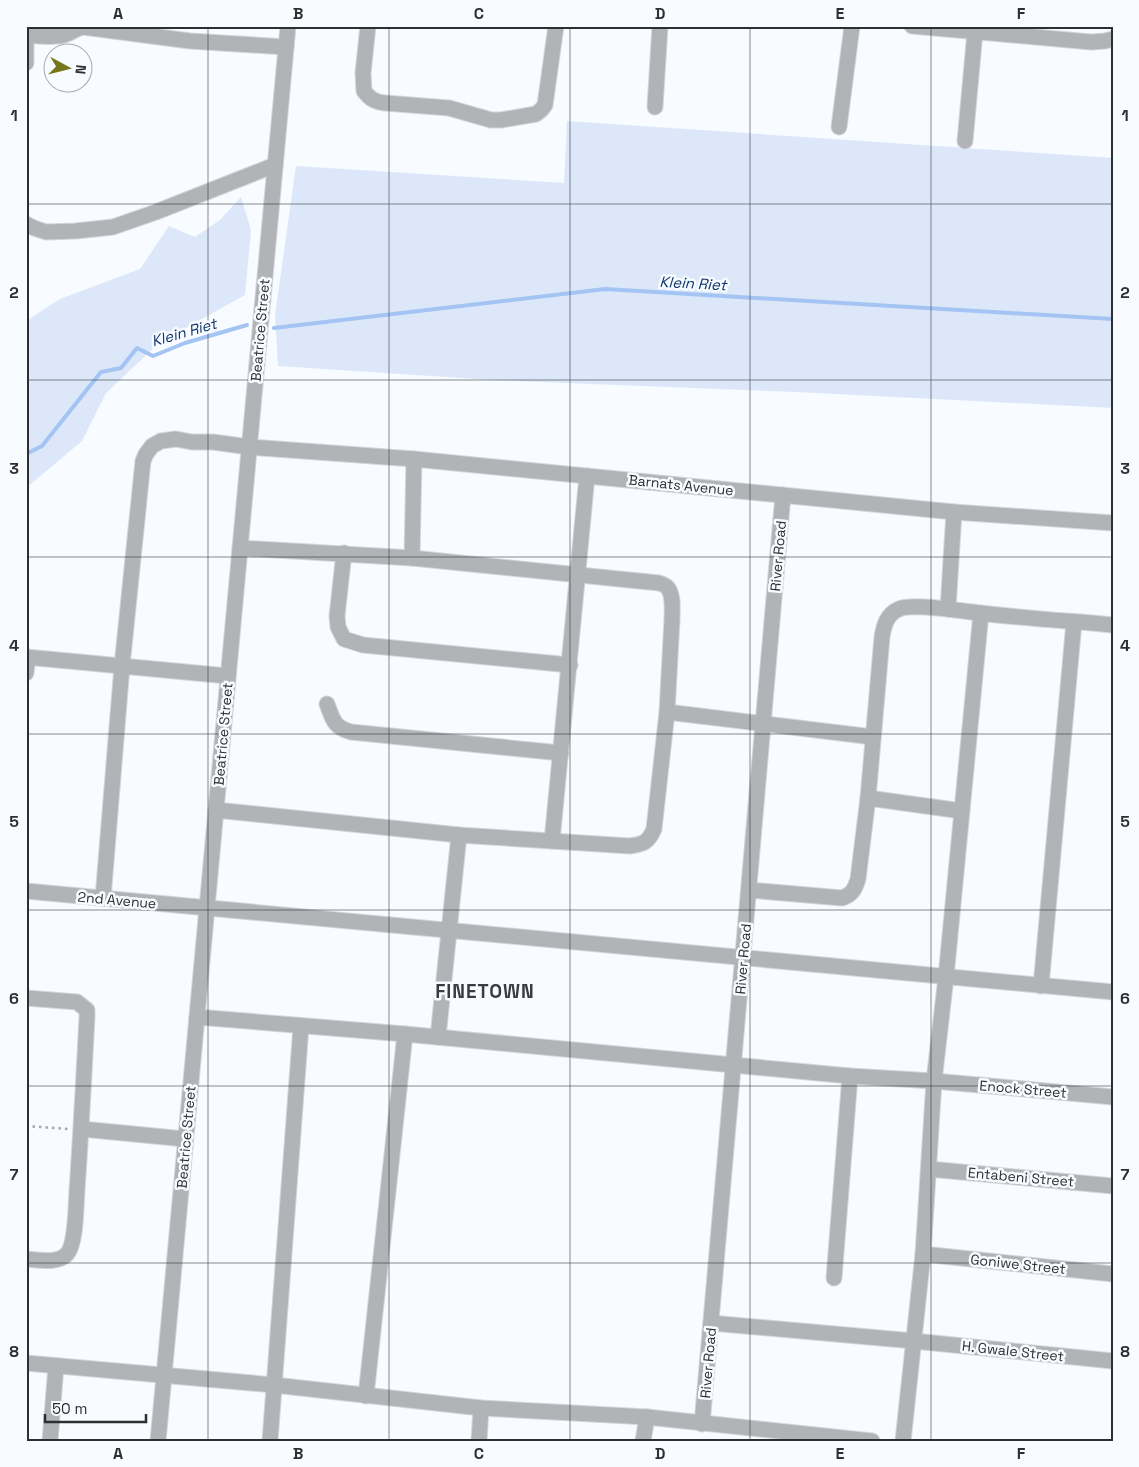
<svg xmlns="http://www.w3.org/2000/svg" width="1139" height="1467" font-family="'Space Grotesk',sans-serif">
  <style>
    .green { fill: #dce8fa }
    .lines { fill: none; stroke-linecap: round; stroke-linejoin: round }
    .stream { stroke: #a4c4f3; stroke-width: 4 }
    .minor-casing { stroke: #d3d6da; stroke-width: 17 }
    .path { stroke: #a5a7ab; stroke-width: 2.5; stroke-dasharray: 2.5 4; stroke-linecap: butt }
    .minor { stroke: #b1b3b6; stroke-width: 15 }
    .grid { fill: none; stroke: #2d2f31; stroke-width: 1; stroke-opacity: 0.55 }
    .labels { text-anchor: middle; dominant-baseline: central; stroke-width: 5; stroke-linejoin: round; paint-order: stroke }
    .street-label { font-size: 14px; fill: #2d2f31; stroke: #f8fbff }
    .water-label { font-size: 15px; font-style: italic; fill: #10376e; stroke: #f8fbff }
    .district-label { font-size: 19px; font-weight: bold; letter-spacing: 1px; fill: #393d43; stroke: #f8fbff }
    .neatline { fill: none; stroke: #2d2f31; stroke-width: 2 }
    .grid-label { font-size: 16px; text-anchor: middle; font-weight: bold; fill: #2d2f31 }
  </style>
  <rect width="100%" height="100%" fill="#f8fbff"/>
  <g class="green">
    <path d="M567 121 1113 158V408L796 392 492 380 278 366 275 315 296 166 564 183Z"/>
    <path d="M241 197 251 230 245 295 159 343 106 393 82 441 26 488V321L60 299 140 269 169 226 195 237 220 220Z"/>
  </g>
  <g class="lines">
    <g class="stream">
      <path d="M274 328 605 289 1113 319"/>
      <path d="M26 454 42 446 101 372 121 368 137 348 153 356 185 343 247 325"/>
    </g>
    <defs>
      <g id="minor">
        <path d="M368 26 363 73 364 91C370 99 375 102 385 103L449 108 491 120H501L536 114 541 110 545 105 556 26"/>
        <path d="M912 26 1091 42 1105 41 1113 39"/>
        <path d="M27 35C39 36 52 38 64 35 72 33 76 28 83 27L190 41 286 47"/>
        <path d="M26 63V27"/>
        <path d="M655 107 660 26"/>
        <path d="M839 127 852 26"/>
        <path d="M965 141 975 32"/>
        <path d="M26 224 34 228 46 232 76 231 113 227 156 212 275 165"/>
        <path d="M344 553 337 616 338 627 344 639 363 645 570 665"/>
        <path d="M412 558 414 459"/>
        <path d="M948 609 954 512"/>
        <path d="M26 657 228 676"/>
        <path d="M26 673 28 657"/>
        <path d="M327 704C333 719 333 727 351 732L561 753"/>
        <path d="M667 712 873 737"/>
        <path d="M868 798 962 811"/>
        <path d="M216 810 459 835 630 846C643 844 648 843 654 829L667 712 672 620C672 611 674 594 667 587 665 585 662 584 659 583L412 558 240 548"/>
        <path d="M552 841 587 476"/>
        <path d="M749 890 842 898C852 895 855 889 858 879L868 798 882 637C884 625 887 614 899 609 912 603 963 611 979 613 1024 618 1068 621 1113 625"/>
        <path d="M26 891 1113 992"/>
        <path d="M103 898 122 666 143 461 146 454 152 446 161 441 176 439 192 442H213L249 447 414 459 954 512 1113 523"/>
        <path d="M1041 986 1074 622"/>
        <path d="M26 998 77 1002 87 1010V1017C84 1075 81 1133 77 1190 76 1205 76 1244 67 1254 58 1264 38 1260 26 1259"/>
        <path d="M197 1017 405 1034 850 1076 934 1081 1113 1097"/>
        <path d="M438 1037 459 835"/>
        <path d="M82 1129 185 1139"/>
        <path d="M929 1169 1113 1186"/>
        <path d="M923 1254 1113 1274"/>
        <path d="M834 1278 850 1076"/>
        <path d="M711 1323 914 1341 1113 1361"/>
        <path d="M26 1363 274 1385 481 1408 647 1417 872 1441"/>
        <path d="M366 1396 405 1034"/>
        <path d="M702 1424 783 495"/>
        <path d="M50 1441 56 1366"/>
        <path d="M158 1441 288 26"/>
        <path d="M270 1441 301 1026"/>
        <path d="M479 1441 481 1408"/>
        <path d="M643 1441 647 1417"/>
        <path d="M903 1441 923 1254 934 1081 946 977 981 613"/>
      </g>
    </defs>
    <use href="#minor" class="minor-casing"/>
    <path class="path" d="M26 1126 68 1129"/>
    <use href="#minor" class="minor"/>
  </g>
  <path class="grid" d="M208 26V1441M389 26V1441M570 26V1441M750 26V1441M931 26V1441M26 204H1113M26 380H1113M26 557H1113M26 734H1113M26 910H1113M26 1086H1113M26 1263H1113"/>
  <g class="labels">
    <g class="street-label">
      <text transform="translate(260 330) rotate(-85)">Beatrice Street</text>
      <text transform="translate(681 485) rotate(6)">Barnats Avenue</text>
      <text transform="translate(778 556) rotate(-85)">River Road</text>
      <text transform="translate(223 734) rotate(-85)">Beatrice Street</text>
      <text transform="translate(117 900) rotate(5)">2nd Avenue</text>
      <text transform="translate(743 959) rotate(-85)">River Road</text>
      <text transform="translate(1023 1089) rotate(5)">Enock Street</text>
      <text transform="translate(186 1137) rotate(-85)">Beatrice Street</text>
      <text transform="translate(1021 1177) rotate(5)">Entabeni Street</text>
      <text transform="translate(1018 1264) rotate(6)">Goniwe Street</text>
      <text transform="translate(1013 1351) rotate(6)">H. Gwale Street</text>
      <text transform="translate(708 1363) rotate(-85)">River Road</text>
    </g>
    <g class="water-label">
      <text transform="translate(693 283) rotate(3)">Klein Riet</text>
      <text transform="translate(184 332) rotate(-16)">Klein Riet</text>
    </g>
    <g class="district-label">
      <text x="485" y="991">FINETOWN</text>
    </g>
  </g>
  <rect width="1139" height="1467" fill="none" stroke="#f8fbff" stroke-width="55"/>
  <g transform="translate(68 68) rotate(97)"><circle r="24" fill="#f8fbff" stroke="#a7a9ad"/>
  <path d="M0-4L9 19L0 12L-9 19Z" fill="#78761b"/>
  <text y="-8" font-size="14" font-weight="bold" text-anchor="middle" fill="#2d2f31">N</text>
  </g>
  <path d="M45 1414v8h101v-8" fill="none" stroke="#2d2f31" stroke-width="2.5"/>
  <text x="52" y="1414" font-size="15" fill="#2d2f31" stroke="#f8fbff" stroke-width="4" paint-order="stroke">50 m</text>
  <rect x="28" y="28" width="1084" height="1412" class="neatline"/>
  <g class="grid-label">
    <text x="118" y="19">A</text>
    <text x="298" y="19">B</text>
    <text x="479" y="19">C</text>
    <text x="660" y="19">D</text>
    <text x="840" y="19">E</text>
    <text x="1021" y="19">F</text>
    <text x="14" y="121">1</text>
    <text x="1125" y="121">1</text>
    <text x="14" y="298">2</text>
    <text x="1125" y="298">2</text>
    <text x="14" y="474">3</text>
    <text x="1125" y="474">3</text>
    <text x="14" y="651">4</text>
    <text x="1125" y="651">4</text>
    <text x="14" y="827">5</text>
    <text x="1125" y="827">5</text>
    <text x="14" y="1004">6</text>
    <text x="1125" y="1004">6</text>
    <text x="14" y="1180">7</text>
    <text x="1125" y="1180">7</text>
    <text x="14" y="1357">8</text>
    <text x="1125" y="1357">8</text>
    <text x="118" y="1459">A</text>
    <text x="298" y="1459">B</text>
    <text x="479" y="1459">C</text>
    <text x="660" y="1459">D</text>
    <text x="840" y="1459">E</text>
    <text x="1021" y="1459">F</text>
  </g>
</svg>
